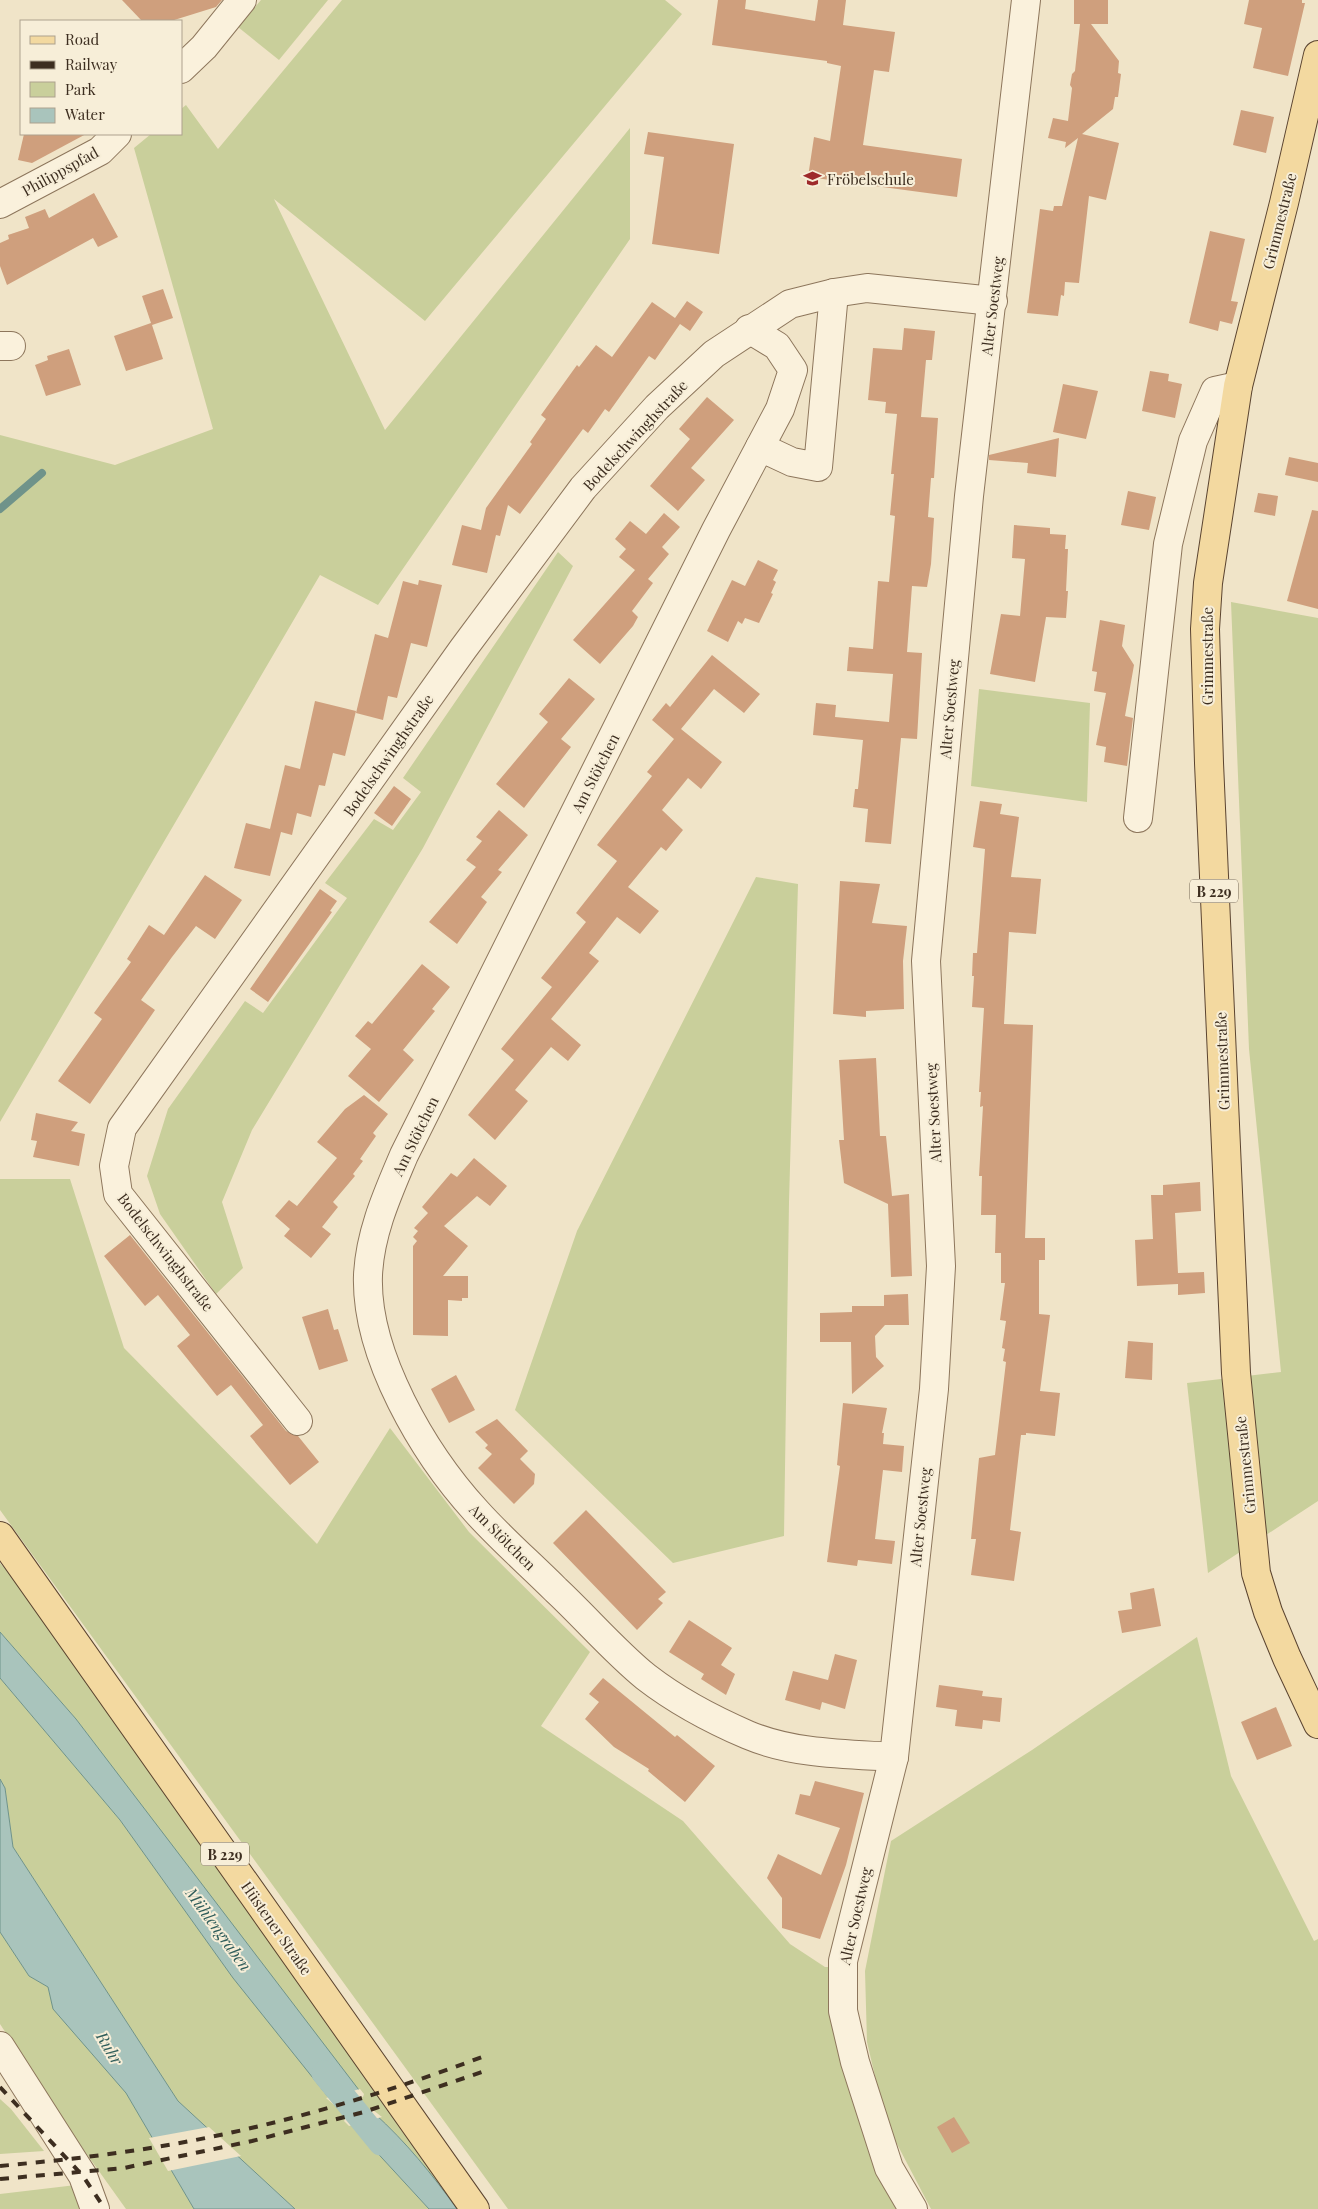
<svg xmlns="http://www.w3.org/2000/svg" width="1318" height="2209" font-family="'Playfair Display',serif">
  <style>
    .green { fill: #c9cf9b }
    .water { fill: #a9c4bc; stroke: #6f938a }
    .pier { fill: #f0e4c8 }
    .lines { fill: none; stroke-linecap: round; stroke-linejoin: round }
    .stream { stroke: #6f938a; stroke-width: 8 }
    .canal { stroke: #a9c4bc; stroke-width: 25 }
    .building { fill: #cf9f7d }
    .minor-casing { stroke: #8d765c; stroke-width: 30 }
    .primary-casing { stroke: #5b4430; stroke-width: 30 }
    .minor { stroke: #faf1dc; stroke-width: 28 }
    .primary { stroke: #f3d9a0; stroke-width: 28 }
    .rail { stroke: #3d2e20; stroke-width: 4; stroke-dasharray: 9 9; stroke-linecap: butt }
    .labels { text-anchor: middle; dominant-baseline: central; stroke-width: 4; stroke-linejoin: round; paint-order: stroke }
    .shield { fill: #f7eed8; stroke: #756857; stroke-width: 1 }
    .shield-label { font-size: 14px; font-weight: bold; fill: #3d2e20 }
    .street-label { font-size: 15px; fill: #3d2e20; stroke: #f7eed8 }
    .poi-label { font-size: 15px; fill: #3d2e20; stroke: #f7eed8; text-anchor: start }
    .water-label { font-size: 16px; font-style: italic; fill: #2f5d5a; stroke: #f7eed8 }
  </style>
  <rect width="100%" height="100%" fill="#f0e4c8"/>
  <g class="green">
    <path d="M261 0H328L279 60 238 27Z"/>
    <path d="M342 0H665L682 14 425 321 274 199 385 430 630 128V239L378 605 320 575 0 1122V435L115 465 213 429 134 148 151 134H181V109L186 105 218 149Z"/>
    <path d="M558 552 573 566 423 848 252 1130 222 1202 243 1268 216 1294 160 1214 147 1176 168 1109 245 1001 263 1013 347 898 325 883 374 819 393 830 421 792 403 778Z"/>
    <path d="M1231 602 1318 618V1501L1208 1573 1187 1383 1281 1372 1249 1049Z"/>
    <path d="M979 689 1090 703 1087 802 971 786Z"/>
    <path d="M756 877 798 884 789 1202 784 1536 673 1563 515 1410 577 1231Z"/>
    <path d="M0 1179H70L124 1348 317 1544 390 1428 469 1532 590 1652 541 1726 683 1821 790 1944 825 1967H833L906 2209H508L0 1510Z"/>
    <path d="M0 1563 17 1583 364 2072 401 2130 463 2209H457C432 2174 406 2142 374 2113L347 2120 429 2209H295L178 2101 13 1847 5 1788 0 1779V1678L120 1820 233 1978 205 1890 76 1719 0 1632Z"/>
    <path d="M1197 1637 1231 1776 1314 1941 1318 1939V2209H931L886 2123 867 2042 865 1971 891 1841 1032 1750Z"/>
    <path d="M0 1932 29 1976 48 1987 54 2009 126 2093 194 2209H126L71 2132 0 2024Z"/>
    <path d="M0 2099 11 2109 44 2151 0 2154Z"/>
    <path d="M76 2185 87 2209H0V2194Z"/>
  </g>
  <g class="water">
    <path d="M0 1632 76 1719 362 2094 333 2103 233 1978 120 1820 0 1678Z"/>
    <path d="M0 1779 5 1788 13 1847 178 2101 295 2209H194L126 2093 53 2009 48 1987 29 1976 0 1932Z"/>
    <path d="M374 2113C406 2142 432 2174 457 2209H429L347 2120Z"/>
  </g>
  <g class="pier">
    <path d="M360 2089 364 2094 363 2097 334 2105 326 2098Z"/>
    <path d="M373 2110 382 2117 349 2126 344 2121 346 2117Z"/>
    <path d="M209 2127 241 2156 168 2171 149 2138Z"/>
  </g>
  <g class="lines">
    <path class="stream" d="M0 509 42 473"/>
    <path class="canal" d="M324 2073 381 2143"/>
  </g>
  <g class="building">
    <path d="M122 0H222L216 7 171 21H142Z"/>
    <path d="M718 0H746L745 9 815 21 818 0H846L843 25 895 32 889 72 874 70 863 145 962 159 957 197 808 177 814 137 830 141 841 66 827 63V61L712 45Z"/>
    <path d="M1074 0H1108V24H1091L1119 61 1118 73 1121 74 1118 97H1115L1113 109 1082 134 1119 143 1106 200 1089 196 1079 283 1065 282 1064 296 1061 295 1058 316 1027 313 1040 209 1053 211 1054 206H1062L1078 138 1065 148 1066 142 1048 138 1053 118 1068 121 1072 88 1070 85 1072 74 1075 71 1080 24H1074Z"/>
    <path d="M1249 0H1302V3H1305L1288 76 1253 68 1262 28 1244 24Z"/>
    <path d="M1241 110 1274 117 1266 153 1233 145Z"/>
    <path d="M648 132 734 144 719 254 652 244 664 157 644 154Z"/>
    <path d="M24 134H86L32 163 18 160Z"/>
    <path d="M94 193 118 237 98 247 93 238 7 285 0 266V243L9 239 8 235 29 228 25 217 45 209 49 218Z"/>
    <path d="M1210 231 1245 239 1231 301 1238 302 1232 324 1220 321 1218 331 1189 323Z"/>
    <path d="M163 289 173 318 152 325 163 359 126 371 114 336 151 323 142 296Z"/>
    <path d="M687 301 703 312 690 331 680 324 655 360 649 356 609 412 605 409 588 433 583 429 520 514 508 505 500 536 496 535 487 573 452 565 462 525 481 530 486 508 532 444 530 442 546 419 541 415 577 365 579 367 596 345 612 357 652 302 675 318Z"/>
    <path d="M904 328 935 331 932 360H926L921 417 938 418 934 478H931L928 517 934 518 931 564 927 587 912 586 907 652 922 653 917 739 901 738 891 844 865 842 868 809 853 807 855 789H858L863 740 813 735 816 703 836 705 835 717 889 722 893 674 847 671 849 647 873 649 878 581 889 582 895 516 890 515 894 474H891L897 414 885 413 886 402 868 400 873 348 902 350Z"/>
    <path d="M69 349 81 385 46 396 35 365 48 360 47 356Z"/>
    <path d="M1150 371 1169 374 1168 381 1182 384 1175 418 1142 411Z"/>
    <path d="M1063 384 1098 391 1086 439 1053 432Z"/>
    <path d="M707 397 734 420 691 468 705 480 678 511 650 486 690 439 679 429Z"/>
    <path d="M1059 438 1056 477 1027 473 1028 463 989 460V455Z"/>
    <path d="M1289 457 1318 463V482L1285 475Z"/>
    <path d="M1128 491 1156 497 1149 530 1121 525Z"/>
    <path d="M1258 493 1278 496 1275 516 1254 512Z"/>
    <path d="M1312 510 1318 511V609L1287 601Z"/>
    <path d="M664 513 680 527 662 547 669 554 648 579 653 583 632 611 638 617 633 626 600 664 573 640 635 570 619 557 626 549 615 539 630 521 646 534Z"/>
    <path d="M1014 525 1050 528V534L1066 535 1065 549H1068L1066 591H1068L1066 618 1046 617 1035 682 990 674 1001 614 1020 616 1025 559 1012 558Z"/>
    <path d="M758 560 778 570 773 580 776 582 771 593 773 594 759 623 745 618 742 624 738 621 728 642 707 631 732 580 745 586Z"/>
    <path d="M419 580 442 585 427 647 411 643 397 698 388 696 383 720 356 713 375 634 388 638 403 581 418 585Z"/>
    <path d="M1100 620 1125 625 1122 646 1134 665 1125 716 1133 718 1127 766 1104 762 1106 747 1096 745 1106 693 1094 691 1097 672 1092 671Z"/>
    <path d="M712 655 760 694 744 713 714 689 681 729 722 762 701 789 688 778 662 810 683 830 666 851 661 847 628 887 659 911 640 934 617 917 589 953 599 961 551 1019 581 1045 568 1061 551 1047 515 1090 528 1101 495 1140 468 1115 514 1060 501 1049 552 987 541 978 586 922 576 913 617 861 597 845 652 776 647 772 674 739 652 720 666 703 670 707Z"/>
    <path d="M569 678 595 699 561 739 571 747 524 808 496 784 548 722 539 714Z"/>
    <path d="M315 701 356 711 345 756 333 753 325 786 319 785 311 817 297 813 292 835 281 832 270 876 234 868 246 823 270 829 285 765 300 769Z"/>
    <path d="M394 786 411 799 392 826 374 813Z"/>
    <path d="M980 801 1002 804 1000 814 1019 817 1011 877 1041 879 1036 934 1009 932 1004 1024 1033 1025 1025 1238H1045V1260H1039V1314L1050 1315 1040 1391 1060 1393 1055 1436 1026 1433V1435H1021L1010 1530 1021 1532 1014 1581 971 1575 976 1539H971L979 1458 995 1455 1006 1362 1003 1361 1005 1349 1002 1348 1006 1321 1000 1320 1005 1283H1001V1253H995L996 1215H981L982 1176H979L983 1106 980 1107 981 1092H979L984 1008 972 1007 974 976H972L973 953H977L985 849 973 847Z"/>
    <path d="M499 810 528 835 498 870 502 872 481 897 487 902 457 944 429 922 476 867 466 860 482 841 476 837Z"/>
    <path d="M205 875 242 900 215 939 196 926 172 957 141 1000 155 1010 90 1104 58 1081 102 1019 94 1013 131 962 127 959 149 925 164 935Z"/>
    <path d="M840 881 880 884 872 923 907 926 903 961 904 1009 866 1011V1017L833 1014Z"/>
    <path d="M320 889 337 901 330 911 332 912 268 1002 250 989Z"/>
    <path d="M422 964 450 987 432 1009 435 1011 403 1050 414 1060 379 1102 348 1076 371 1049 355 1036 368 1021 372 1024Z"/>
    <path d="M876 1058 880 1136H886L892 1196 909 1194 912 1276 891 1277 888 1204 844 1183 839 1140H844L839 1060Z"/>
    <path d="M364 1095 388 1114 373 1133 376 1136 360 1159 363 1161 353 1174 355 1176 333 1202 338 1207 322 1227 331 1234 311 1258 284 1236 290 1229 275 1216 289 1200 297 1206 337 1158 317 1142 345 1109Z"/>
    <path d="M36 1113 78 1122 71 1131 85 1134 79 1166 33 1157 37 1141 31 1140Z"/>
    <path d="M474 1158 507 1186 490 1206 477 1196 444 1226 468 1246 443 1276H468V1298H462V1301L448 1300V1336L413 1335V1246L417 1241 413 1237 418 1231 414 1228 428 1213 422 1207 451 1173 457 1177Z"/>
    <path d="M1200 1182 1201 1211 1175 1213 1178 1273 1204 1272 1205 1293 1178 1295V1284L1137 1286 1135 1240 1153 1239 1151 1195H1163V1185Z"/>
    <path d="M130 1235 286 1431 298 1436 319 1462 290 1485 250 1436 263 1425 231 1385 217 1396 177 1346 190 1335 158 1295 145 1306 104 1256Z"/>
    <path d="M908 1294 909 1325H885L875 1336 876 1357 884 1366 852 1394 851 1342H820V1313L852 1312V1306H884V1295Z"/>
    <path d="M328 1309 334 1330 338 1329 348 1361 319 1370 302 1317Z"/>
    <path d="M1128 1341 1153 1343 1152 1380 1125 1378Z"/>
    <path d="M456 1375 475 1410 449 1423 431 1389Z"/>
    <path d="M843 1403 887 1408 882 1433H884L883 1444 904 1446 902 1472 883 1470 875 1539 895 1541 892 1564 858 1560 857 1566 827 1562 840 1466 837 1465Z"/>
    <path d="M497 1419 528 1451 520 1459 535 1474 534 1484 514 1504 478 1468 492 1454 485 1448 488 1445 475 1432Z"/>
    <path d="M586 1510 666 1592 658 1599 663 1603 637 1630 553 1543Z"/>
    <path d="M1154 1588 1161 1626 1122 1633 1118 1611 1132 1609 1130 1593Z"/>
    <path d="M689 1620 732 1648 721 1665 735 1674 726 1695 701 1679 704 1674 669 1652Z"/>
    <path d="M835 1654 857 1660 845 1709 822 1702 820 1710 785 1700 793 1671 828 1680Z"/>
    <path d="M603 1678 675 1737 677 1735 715 1766 685 1802 648 1771 649 1769 614 1747 585 1719 599 1702 589 1694Z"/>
    <path d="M939 1685 983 1691 982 1696 1002 1698 1000 1722 983 1720 982 1729 955 1726 957 1710 936 1707Z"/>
    <path d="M1276 1707 1292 1746 1257 1760 1241 1722Z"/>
    <path d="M815 1781 864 1793 846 1865 820 1939 782 1928V1898L767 1878 778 1854 821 1875 840 1828 795 1814 800 1794 810 1796Z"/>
    <path d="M954 2117 970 2143 952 2153 937 2127Z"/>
  </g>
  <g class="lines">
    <defs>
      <g id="minor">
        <path d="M181 69 204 47 242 0"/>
        <path d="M0 204 100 151 117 134"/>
        <path d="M749 329 777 346 793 370 780 409 716 530 404 1155C388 1193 370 1232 368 1275 365 1355 424 1454 476 1511 501 1539 530 1564 556 1590 585 1617 616 1653 646 1677 677 1701 713 1720 748 1735 793 1754 845 1754 894 1757"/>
        <path d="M0 346H11"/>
        <path d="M760 447 792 462 818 467 834 293"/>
        <path d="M1138 818 1168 544 1193 441 1215 391 1238 386"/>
        <path d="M298 1421 118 1194 114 1166 122 1128 463 649 583 488 657 407 714 354 790 304 834 293 867 288 993 301"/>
        <path d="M0 2046 83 2176 95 2209"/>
        <path d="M913 2209 889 2168 855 2062 843 2011V1961L894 1757 934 1389 941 1266 926 961 969 496 1026 0"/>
      </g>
      <g id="primary">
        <path d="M1318 55 1284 203 1238 386 1208 583 1205 629 1209 763 1236 1373 1256 1573 1268 1612 1287 1658 1318 1724"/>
        <path d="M0 1536 475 2209"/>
      </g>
    </defs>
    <use href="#minor" class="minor-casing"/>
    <use href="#primary" class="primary-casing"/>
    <use href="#minor" class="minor"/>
    <use href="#primary" class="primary"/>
    <g class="rail">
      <path d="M0 2087 83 2176 105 2209"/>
      <path d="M0 2166C41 2162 83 2158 124 2152 246 2135 367 2100 482 2057"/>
      <path d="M0 2179 124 2168 252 2141 364 2112 488 2070"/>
    </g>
  </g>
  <defs>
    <symbol id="school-bare" viewBox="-9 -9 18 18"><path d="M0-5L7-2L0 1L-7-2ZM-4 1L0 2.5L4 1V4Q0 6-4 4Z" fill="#9e2a2b" stroke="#f7eed8" stroke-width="2.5" paint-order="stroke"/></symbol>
  </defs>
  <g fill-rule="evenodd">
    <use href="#school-bare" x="800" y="166" width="25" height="25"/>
  </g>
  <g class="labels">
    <g class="shield">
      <rect x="1190" y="879.5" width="48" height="23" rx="4"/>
      <rect x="201" y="1842.5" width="48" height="23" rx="4"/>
    </g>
    <g class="shield-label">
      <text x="1214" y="891">B 229</text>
      <text x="225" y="1854">B 229</text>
    </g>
    <g class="street-label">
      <text transform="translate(60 171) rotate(-29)">Philippspfad</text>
      <text transform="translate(1279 221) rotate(-76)">Grimmestraße</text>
      <text transform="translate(992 306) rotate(-83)">Alter Soestweg</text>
      <text transform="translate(635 435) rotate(-47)">Bodelschwinghstraße</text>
      <text transform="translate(1207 656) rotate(-90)">Grimmestraße</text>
      <text transform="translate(949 709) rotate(-85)">Alter Soestweg</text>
      <text transform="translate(388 755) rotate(-55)">Bodelschwinghstraße</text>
      <text transform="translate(595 773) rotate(-63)">Am Stötchen</text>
      <text transform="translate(1222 1061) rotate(-92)">Grimmestraße</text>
      <text transform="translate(933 1113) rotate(-93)">Alter Soestweg</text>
      <text transform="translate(415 1136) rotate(-64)">Am Stötchen</text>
      <text transform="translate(166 1252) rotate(52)">Bodelschwinghstraße</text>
      <text transform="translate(1245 1465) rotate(-96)">Grimmestraße</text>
      <text transform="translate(920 1517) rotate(-84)">Alter Soestweg</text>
      <text transform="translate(503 1537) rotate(45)">Am Stötchen</text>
      <text transform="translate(855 1916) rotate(-77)">Alter Soestweg</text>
      <text transform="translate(277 1928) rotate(55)">Hüstener Straße</text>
    </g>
    <g class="poi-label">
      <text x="827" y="179">Fröbelschule</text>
    </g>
    <g class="water-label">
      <text transform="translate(219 1929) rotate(54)">Mühlengraben</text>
      <text transform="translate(110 2048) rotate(59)">Ruhr</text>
    </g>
  </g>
  <rect x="20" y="20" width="162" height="115" fill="#f7eed8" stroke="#ada18e"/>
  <rect x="30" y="36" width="25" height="8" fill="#f3d9a0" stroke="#ada18e"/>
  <text x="65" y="45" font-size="15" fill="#3d2e20">Road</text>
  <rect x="30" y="61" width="25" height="8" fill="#3d2e20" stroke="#ada18e"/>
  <text x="65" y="70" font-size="15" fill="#3d2e20">Railway</text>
  <rect x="30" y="82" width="25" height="15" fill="#c9cf9b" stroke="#ada18e"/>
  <text x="65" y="95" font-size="15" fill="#3d2e20">Park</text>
  <rect x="30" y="108" width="25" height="15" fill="#a9c4bc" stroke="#ada18e"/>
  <text x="65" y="120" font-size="15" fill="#3d2e20">Water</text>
</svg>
